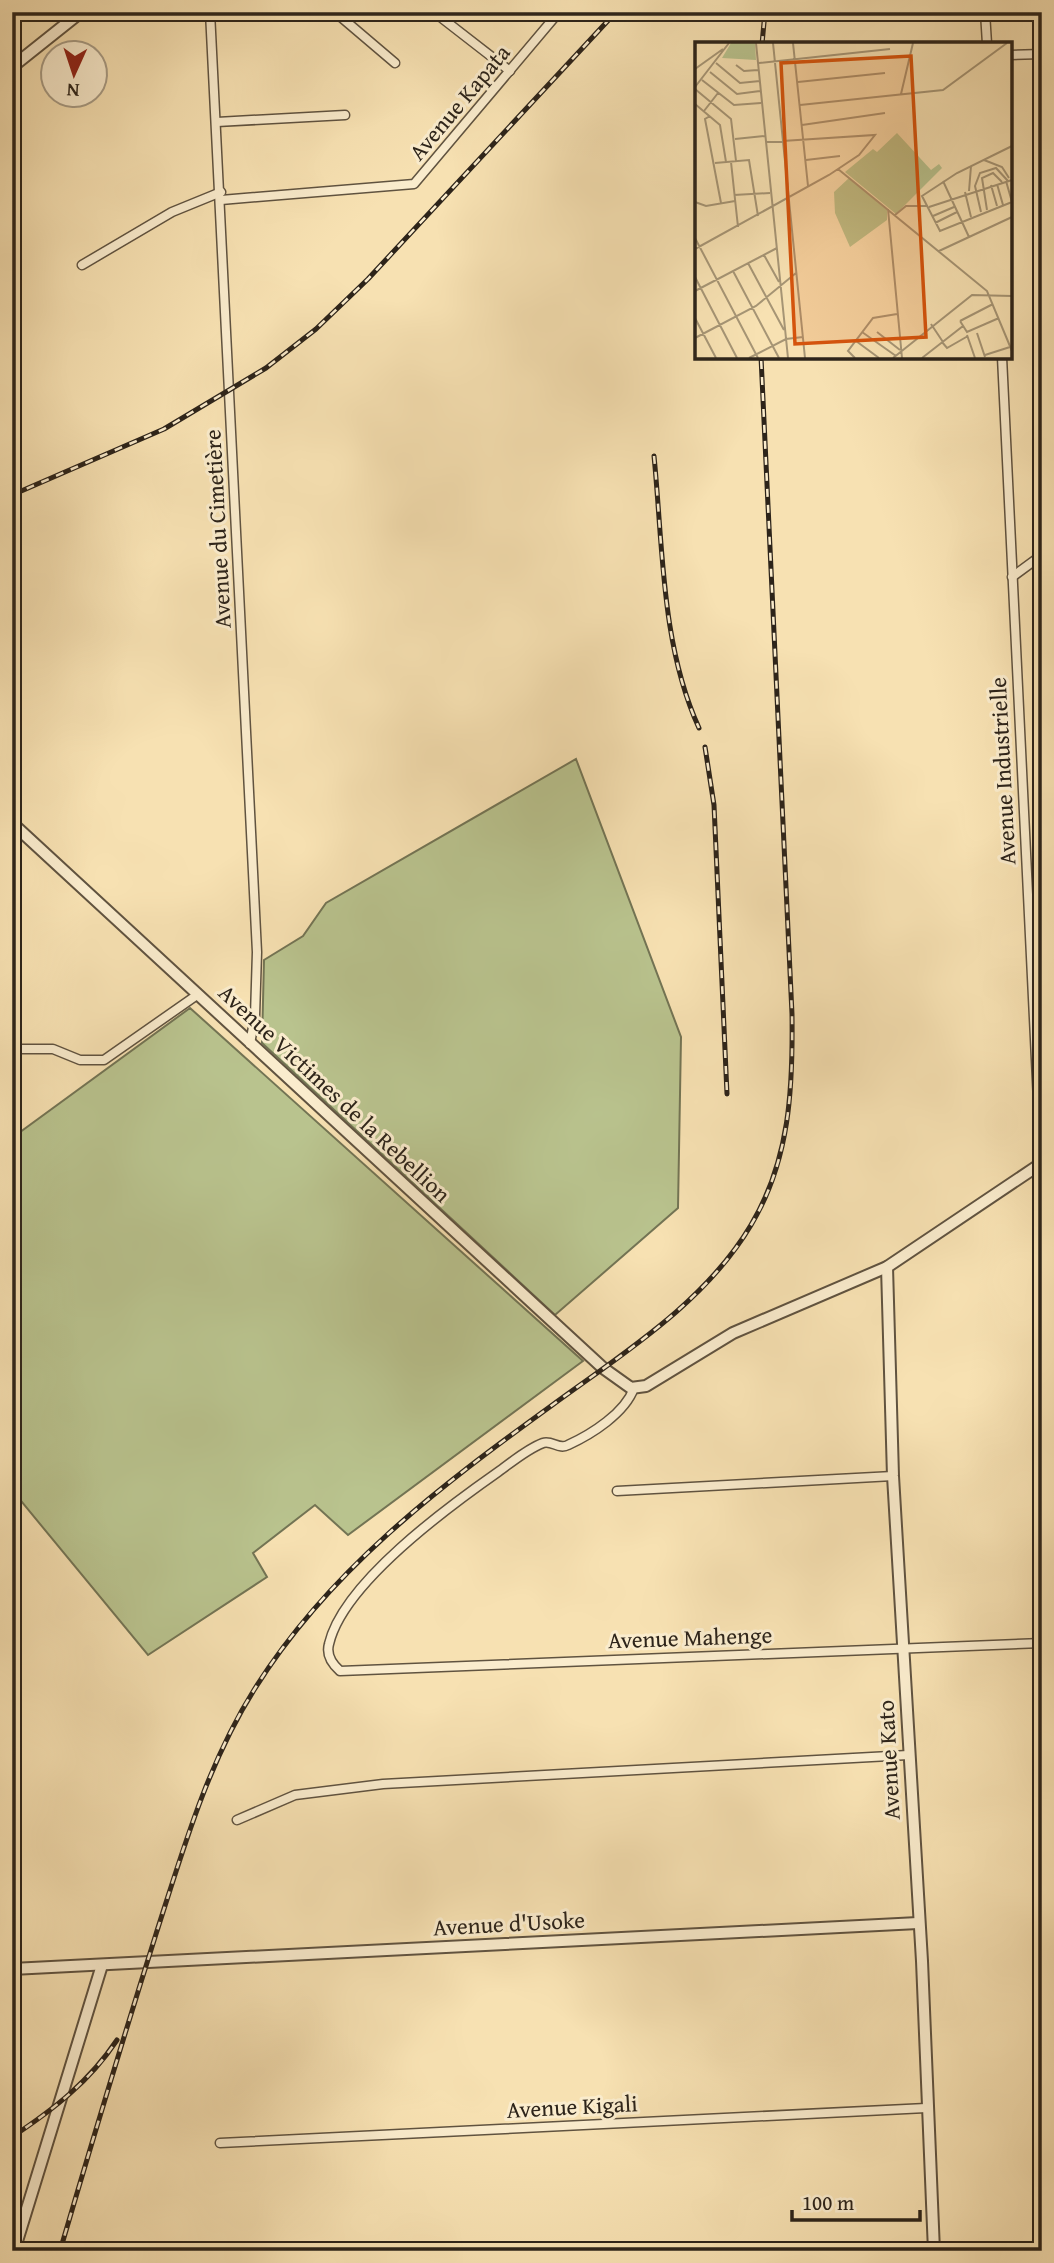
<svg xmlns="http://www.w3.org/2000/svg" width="1054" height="2263" font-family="'Gentium Book Plus',serif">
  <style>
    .green { fill: #b9c38e; stroke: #737454; stroke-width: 2 }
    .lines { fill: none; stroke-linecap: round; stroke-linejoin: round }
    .minor-casing { stroke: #605340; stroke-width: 11 }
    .tertiary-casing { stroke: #605340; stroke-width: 14 }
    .minor { stroke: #faeccd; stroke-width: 8 }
    .tertiary { stroke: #faeccd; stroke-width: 10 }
    .rail-casing { stroke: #2d241a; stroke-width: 5 }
    .rail { stroke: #faeccd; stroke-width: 2.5; stroke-dasharray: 8; stroke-linecap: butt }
    .labels { text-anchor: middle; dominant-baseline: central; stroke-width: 6; stroke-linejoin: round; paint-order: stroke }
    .street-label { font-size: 23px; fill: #2d241a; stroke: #faeccd }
    .inset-road { fill: none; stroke: #a69575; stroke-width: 2 }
    .view { fill: #d5540d; fill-opacity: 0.15; stroke: #d5540d; stroke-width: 3.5 }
    .inset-edge { fill: none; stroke: #2d241a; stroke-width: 3.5 }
  </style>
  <rect width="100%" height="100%" fill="#f7e1b2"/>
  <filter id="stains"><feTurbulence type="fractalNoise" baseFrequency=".00286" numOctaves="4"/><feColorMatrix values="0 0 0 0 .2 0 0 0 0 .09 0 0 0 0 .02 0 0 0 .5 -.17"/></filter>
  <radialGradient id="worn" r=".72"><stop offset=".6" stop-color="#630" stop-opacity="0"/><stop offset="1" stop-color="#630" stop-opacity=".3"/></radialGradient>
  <g class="green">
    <path d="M576 759 681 1037 678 1208 555 1315 262 1043 264 960 303 936 326 903Z"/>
    <path d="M190 1008 583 1361 348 1535 315 1505 253 1553 267 1577 148 1655 12 1490V1138Z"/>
  </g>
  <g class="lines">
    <defs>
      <g id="minor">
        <path d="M210 12 257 952 255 1016 250 1044"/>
        <path d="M335 12 395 63"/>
        <path d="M434 12 510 71"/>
        <path d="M985 12 987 44"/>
        <path d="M1010 55 1042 54"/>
        <path d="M217 122 345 115"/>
        <path d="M221 200 414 184 559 12"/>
        <path d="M82 265 172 212 221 192"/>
        <path d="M1002 357 1042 1184"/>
        <path d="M1012 577 1042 555"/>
        <path d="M12 1049H53L80 1060H104L197 995"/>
        <path d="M634 1388C625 1413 592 1434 568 1445 559 1450 552 1440 543 1443 527 1449 512 1462 498 1472 448 1507 343 1583 329 1644 326 1655 332 1664 340 1671L1042 1643"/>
        <path d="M617 1491 893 1476"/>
        <path d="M237 1820 295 1795 383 1784 908 1755"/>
        <path d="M220 2143 926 2108"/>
      </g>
      <g id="tertiary">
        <path d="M12 67 81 12"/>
        <path d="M12 823 603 1368 631 1388 646 1386 733 1333 887 1267 1042 1163"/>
        <path d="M887 1267 893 1476 922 1961 934 2251"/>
        <path d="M12 1969 918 1923"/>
        <path d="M14 2251 102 1965"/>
      </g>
    </defs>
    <use href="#minor" class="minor-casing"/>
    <use href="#tertiary" class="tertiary-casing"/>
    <use href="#minor" class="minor"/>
    <use href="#tertiary" class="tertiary"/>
    <defs>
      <g id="rail">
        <path d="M762 44 765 12"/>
        <path d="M654 456C663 546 661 645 699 728"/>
        <path d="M12 495 164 429 266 368 316 329 368 279 616 12"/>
        <path d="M705 747 714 805 727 1094"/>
        <path d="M12 2137C54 2109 89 2082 117 2040"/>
        <path d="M60 2251C91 2145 123 2039 156 1934 183 1850 207 1765 254 1690 328 1571 439 1487 551 1406 622 1354 705 1303 751 1225 790 1160 793 1088 792 1014L761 357"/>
      </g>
    </defs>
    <use href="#rail" class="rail-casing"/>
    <use href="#rail" class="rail"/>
  </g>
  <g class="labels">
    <g class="street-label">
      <text transform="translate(459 102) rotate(-50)">Avenue Kapata</text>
      <text transform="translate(217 529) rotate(-93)">Avenue du Cimetière</text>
      <text transform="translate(1002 771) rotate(-93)">Avenue Industrielle</text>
      <text transform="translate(335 1093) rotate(43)">Avenue Victimes de la Rebellion</text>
      <text transform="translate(690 1637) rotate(-2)">Avenue Mahenge</text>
      <text transform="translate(888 1760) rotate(-93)">Avenue Kato</text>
      <text transform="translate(509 1923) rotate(-3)">Avenue d'Usoke</text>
      <text transform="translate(572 2106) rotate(-3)">Avenue Kigali</text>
    </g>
  </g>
  <g transform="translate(695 42)">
    <rect width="317" height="317" fill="#f7e1b2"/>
    <path d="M36 1H60L61 18 27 16ZM202 91 236 128 244 122 247 126 201 172 150 130 178 107 182 110ZM154 136 192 168V178L155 205 140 171 139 150Z" fill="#b9c38e"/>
    <path class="inset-road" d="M61 1 93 316M78 1 110 316M98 1 113 144M21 21 45 41 65 39M64 21 195 7M41 23 49 29 63 28M0 27 28 7M15 30 42 52 65 49M7 38 39 63 66 61M103 40 190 31M0 45 34 1M0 47 36 77 41 119M206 52 218 1M0 62 25 83 31 120M105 63 248 48 312 1M9 69 23 51M15 74 10 77 26 161M107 83 190 71M40 97 70 94M317 104 262 131 227 154 245 189 317 160M111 118 145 114M289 118 307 125 314 136M36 120 43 185M20 121 54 118 63 174M143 127 292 249 317 309M248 139 274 195M311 139 317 160M302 142 308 163M296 143 302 164M274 149 276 124M270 150 276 175M39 153 75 151M0 160 11 164 40 159M234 165 317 138M193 167 207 316M292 168 287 136 298 131 307 140M286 170 280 144 285 131 301 126 313 139M200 173 211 164H233M238 174 259 165M240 181 262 170M0 196 63 316M0 207 134 133 164 113 180 93 72 100M244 209 317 175M69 213 84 240M53 221 89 288M38 229 84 316M0 235 42 316M0 249 82 206M0 276 21 316M265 279 272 290 304 276M265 279 298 262M236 282 248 300M167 290 201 314M182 290 205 308M282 291 290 315M272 293 280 316M0 296 61 264 101 231M161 299 184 316M247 300 252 306 273 294M290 313 315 305M54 316 91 297 108 295M160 316 153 309 178 276 202 272M198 316 277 253 317 254M227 316 268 284"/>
    <path class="view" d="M216 14 231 295 100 302 86 21Z"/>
    <rect width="317" height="317" class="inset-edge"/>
  </g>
  <rect width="1054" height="2263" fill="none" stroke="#f7e1b2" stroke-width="42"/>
  <rect x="14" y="14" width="1026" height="2235" fill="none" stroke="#2d241a" stroke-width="3.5"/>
  <rect x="21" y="21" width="1012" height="2221" fill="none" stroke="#2d241a" stroke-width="2"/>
  <g transform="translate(74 74) rotate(183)"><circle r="33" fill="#faeccd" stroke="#a89c85" stroke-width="2"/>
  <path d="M0-5L12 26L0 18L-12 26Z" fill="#8f2418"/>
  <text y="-10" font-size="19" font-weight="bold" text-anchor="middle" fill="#2d241a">N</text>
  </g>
  <path d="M792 2210v10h128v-10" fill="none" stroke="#2d241a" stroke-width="3.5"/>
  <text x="802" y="2210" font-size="21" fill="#2d241a" stroke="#faeccd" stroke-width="5" paint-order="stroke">100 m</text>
  <rect width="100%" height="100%" filter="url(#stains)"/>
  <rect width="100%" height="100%" fill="url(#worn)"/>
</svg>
